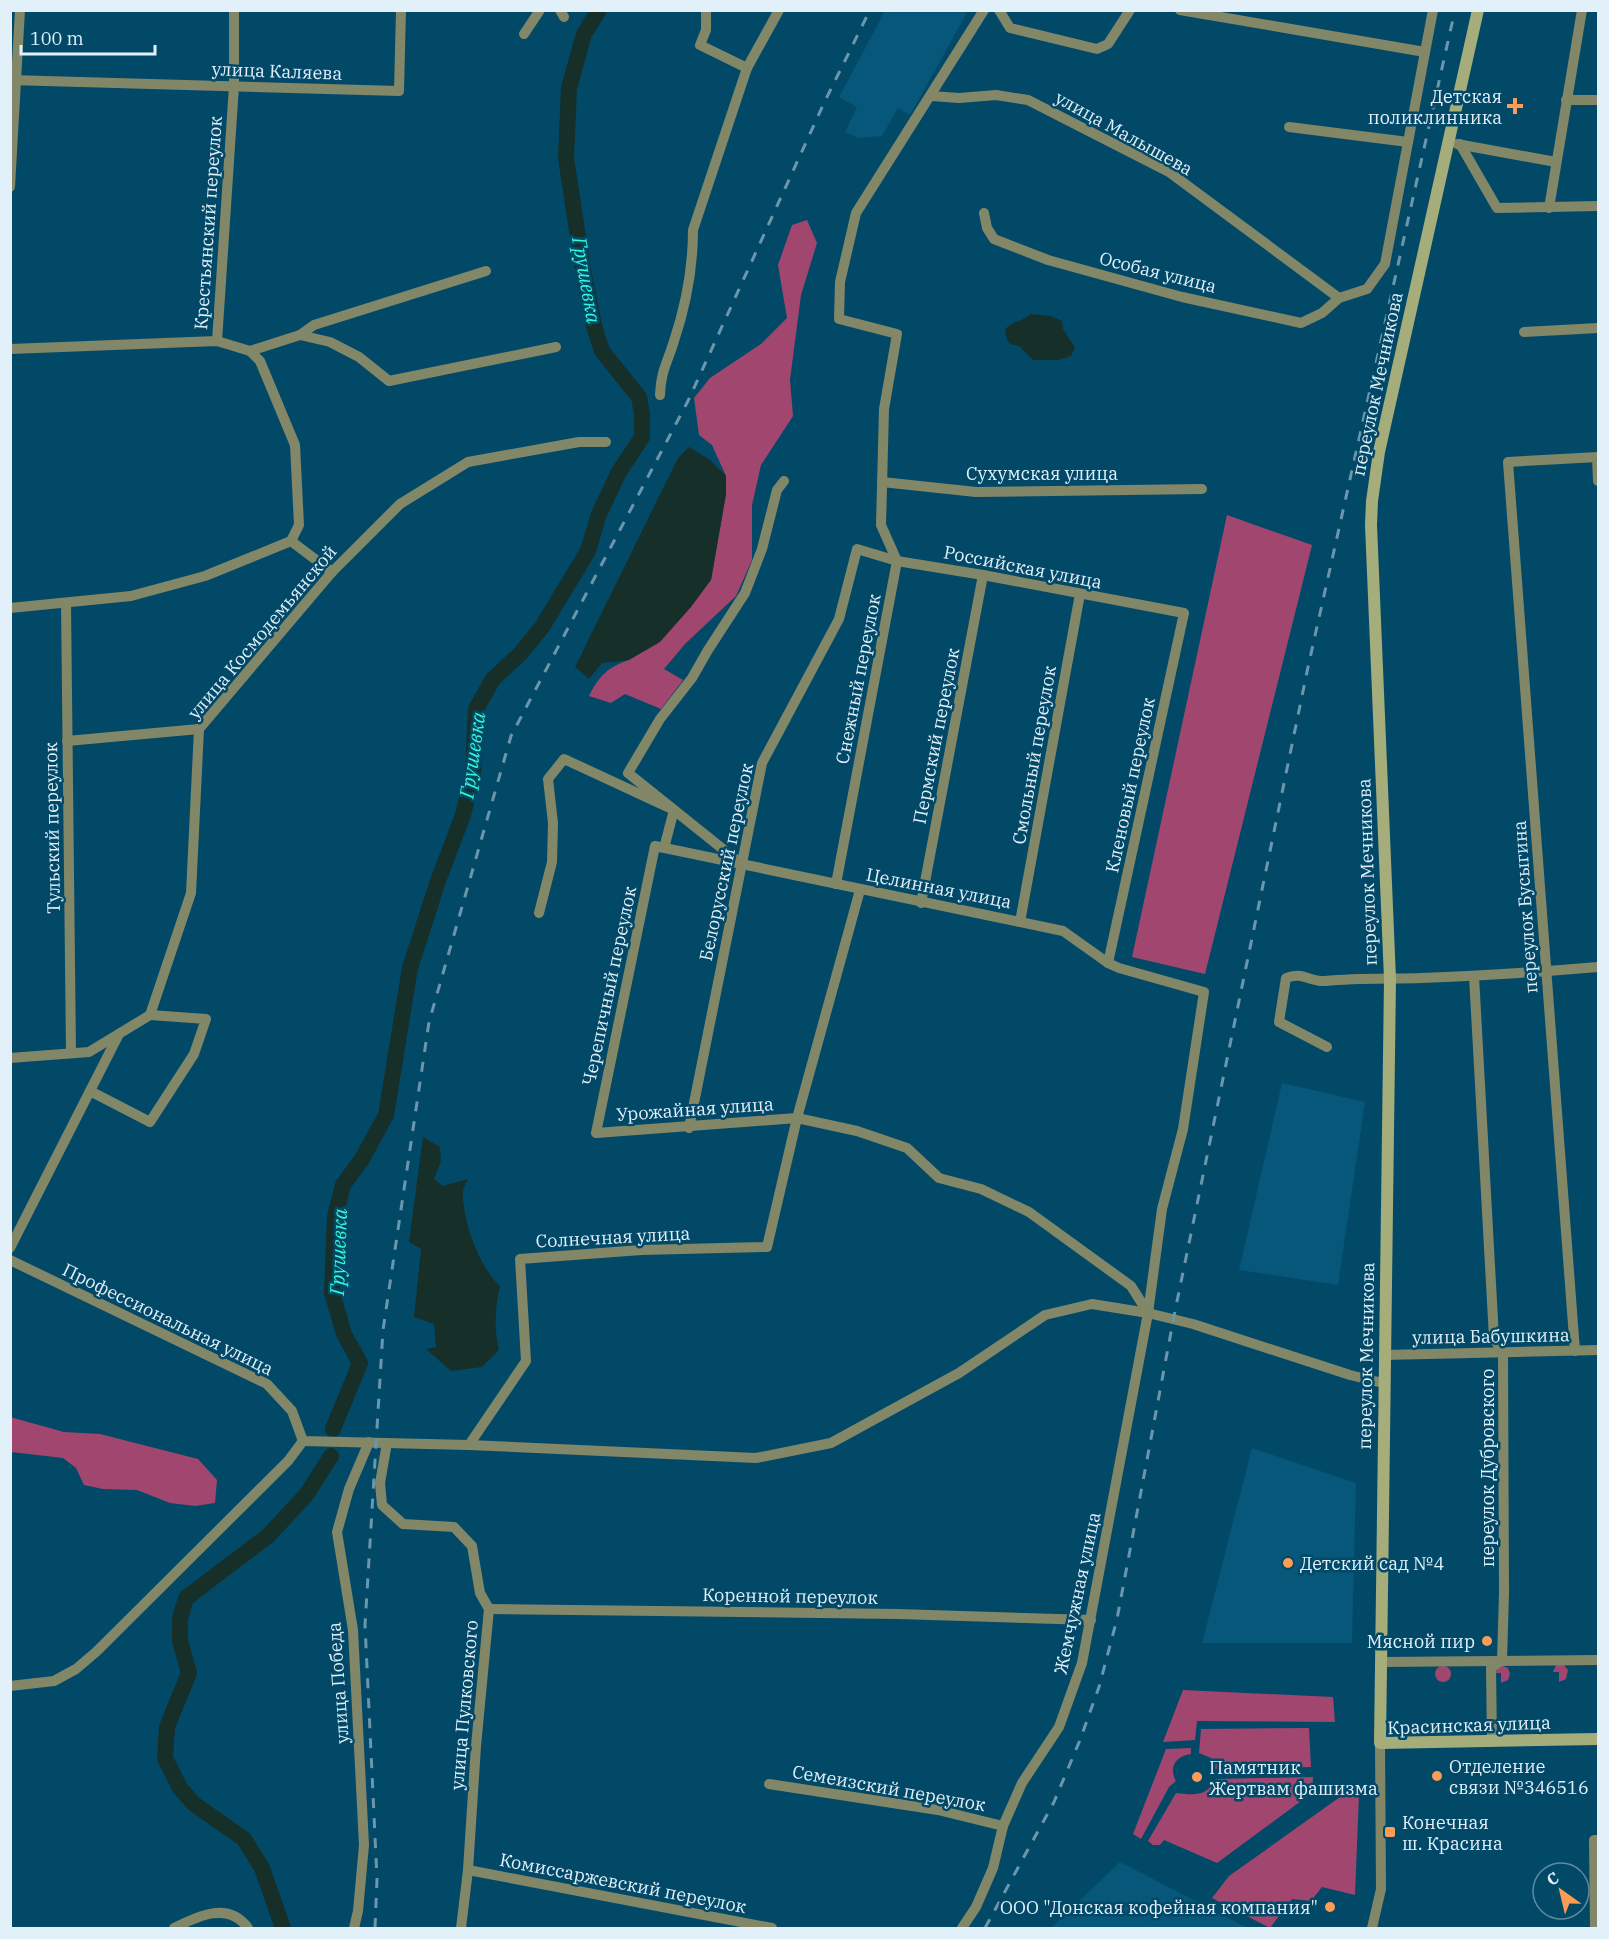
<svg xmlns="http://www.w3.org/2000/svg" width="1609" height="1939" font-family="'IBM Plex Serif',serif">
  <style>
    .built { fill: #065779 }
    .green { fill: #a1466e }
    .water { fill: #172f29 }
    .lines { fill: none; stroke-linecap: round; stroke-linejoin: round }
    .river { stroke: #172f29; stroke-width: 16 }
    .street { stroke: #828768; stroke-width: 10 }
    .secondary { stroke: #a5ad7b; stroke-width: 12 }
    .rail { stroke: #6a97ac; stroke-width: 3; stroke-dasharray: 10 10; stroke-linecap: butt }
    .poi-dot { fill: #fd9c55; stroke: #024968; stroke-width: 2 }
    .labels { text-anchor: middle; dominant-baseline: central; stroke-width: 5; stroke-linejoin: round; paint-order: stroke }
    .street-label { font-size: 18px; fill: #e2f0fa; stroke: #024968 }
    .poi-label { font-size: 18px; fill: #e2f0fa; stroke: #024968; text-anchor: start }
    .water-label { font-size: 20px; font-style: italic; fill: #35f7d1; stroke: #024968 }
  </style>
  <rect width="100%" height="100%" fill="#024968"/>
  <g class="built">
    <path d="M885 11H968L910 115 898 108 882 136 859 138 845 132 857 107 839 97Z"/>
    <path d="M1282 1083 1365 1102 1338 1285 1239 1270Z"/>
    <path d="M1252 1448 1356 1483 1352 1643H1202Z"/>
    <path d="M1120 1862 1248 1928H1051Z"/>
  </g>
  <g class="green">
    <path d="M807 220 817 243 801 295 790 380 793 416 761 465 752 505V560L736 596 685 644 664 669 683 680 661 709 625 694 611 703 589 696C599 676 608 667 629 660L711 580 726 494V476L712 445 699 435 694 398 710 378 761 344 787 318 778 265 792 225Z"/>
    <path d="M1227 515 1312 545 1205 974 1132 957Z"/>
    <path d="M10 1417 64 1432 100 1434 198 1459 217 1480 215 1503 195 1506 170 1503 137 1490 103 1489 84 1485 76 1468 63 1458 11 1452Z"/>
    <path d="M1500 1665 1508 1668 1510 1674 1508 1680 1501 1683V1673H1495Z"/>
    <path d="M1556 1665H1564L1568 1670 1566 1679 1559 1682V1672H1553Z"/>
    <circle cx="1443" cy="1674" r="8"/>
    <path d="M1183 1690 1333 1697 1335 1722 1197 1721 1195 1740 1163 1742Z"/>
    <path d="M1309 1728 1311 1767 1215 1769 1211 1758 1199 1753 1201 1729Z"/>
    <path d="M1191 1748V1754C1176 1756 1168 1767 1176 1781L1169 1787 1141 1839 1133 1834 1166 1749Z"/>
    <path d="M1313 1777 1312 1793 1217 1863 1164 1840 1160 1845H1153L1148 1841 1176 1793C1193 1795 1207 1797 1216 1779Z"/>
    <path d="M1347 1792 1359 1794 1355 1895 1322 1887 1311 1901 1292 1899 1270 1928 1212 1898 1229 1876Z"/>
  </g>
  <g class="water">
    <path d="M1031 314 1050 316 1062 321 1063 329 1075 348 1071 356 1058 360H1033L1019 346 1010 344C995 322 1019 325 1031 314Z"/>
    <path d="M689 447 710 460 726 476V494L711 580 691 607 660 642 629 660 602 663 589 679 575 667 678 458Z"/>
    <path d="M423 1137 440 1147 441 1161 434 1179 443 1186 468 1179C466 1183 463 1188 463 1193 462 1220 480 1268 500 1286 495 1307 494 1329 499 1350L482 1367 451 1371 426 1349 436 1347 434 1324 414 1317 421 1249 409 1242Z"/>
  </g>
  <g class="lines">
    <g class="river">
      <path d="M333 1429 360 1363 344 1334 332 1293 335 1217 343 1185 362 1159 386 1115 410 968 438 881 463 815 473 774 476 709 493 679 520 654 542 627 588 551 599 514 619 472 642 437V414L639 397 602 351 594 326 583 270 566 158 569 88 584 34 599 10"/>
      <path d="M283 1928 262 1868 244 1839 194 1804 180 1788 165 1758 167 1727 189 1673 180 1641V1619L186 1598 268 1536 307 1494 331 1456"/>
    </g>
    <g class="street">
      <path d="M560 10 564 17"/>
      <path d="M706 10V30L700 45 747 68"/>
      <path d="M999 10 1010 28 1097 49 1108 44 1130 10"/>
      <path d="M1180 10 1425 52"/>
      <path d="M524 34 540 10"/>
      <path d="M10 80 399 91 401 10"/>
      <path d="M931 96 959 98 996 95 1028 100 1169 172 1339 298"/>
      <path d="M1566 100H1598"/>
      <path d="M1289 127 1408 142"/>
      <path d="M1457 144 1556 162"/>
      <path d="M1460 144 1497 208 1598 206"/>
      <path d="M10 187 20 10"/>
      <path d="M1549 208 1582 10"/>
      <path d="M984 213 987 228 994 239 1048 260 1182 297 1301 323 1322 313 1339 298 1367 289 1385 264 1433 10"/>
      <path d="M1524 332 1598 328"/>
      <path d="M300 335 330 342 359 357 389 381 556 347"/>
      <path d="M217 341 234 86V10"/>
      <path d="M10 349 217 341 250 351 260 361 295 445 299 525 291 541 205 576 131 596 10 608"/>
      <path d="M250 351 300 335 314 325 486 271"/>
      <path d="M660 395C661 370 667 364 674 341 686 305 693 267 693 230L747 68 779 10"/>
      <path d="M1597 457 1598 481"/>
      <path d="M882 482 976 492 1202 489"/>
      <path d="M291 541 332 572"/>
      <path d="M66 603 71 1053"/>
      <path d="M67 741 199 729"/>
      <path d="M739 862 628 773 660 719 692 678 708 650 745 593 762 549 777 490 784 481"/>
      <path d="M836 884 897 561 881 525 884 409 897 334 839 319 840 282 856 213 984 10"/>
      <path d="M921 903 983 575"/>
      <path d="M539 913 552 862 553 823 548 779 564 759 674 810 664 848"/>
      <path d="M1020 922 1080 594"/>
      <path d="M1474 976 1494 1338 1503 1354 1504 1593 1502 1660 1491 1668 1492 1741"/>
      <path d="M1327 1047 1279 1022 1286 978C1303 971 1309 982 1325 981 1357 978 1389 979 1421 978 1480 976 1539 972 1598 967"/>
      <path d="M10 1058 89 1052 150 1015 191 893 199 729 332 572 400 504 468 462 579 442H606"/>
      <path d="M90 1091 150 1122 194 1054 206 1019 150 1015"/>
      <path d="M689 1128 762 763 839 619 857 549 897 561 983 575 1184 613 1108 963"/>
      <path d="M10 1248 119 1034"/>
      <path d="M10 1260 267 1384 292 1411 303 1441 469 1445 756 1458 831 1443 959 1373 1045 1315 1092 1304 1148 1313 1193 1324 1350 1375 1383 1383"/>
      <path d="M1575 1351 1508 462 1598 457"/>
      <path d="M1384 1355 1598 1350"/>
      <path d="M387 1443 380 1483 382 1505 403 1524 454 1527 472 1546 480 1593 489 1609 476 1746 468 1870 461 1928"/>
      <path d="M469 1445 526 1361 520 1259 641 1250 767 1247 797 1118 860 890"/>
      <path d="M489 1609 898 1614 1091 1620"/>
      <path d="M1381 1662 1598 1660"/>
      <path d="M10 1686 54 1681 76 1669 96 1652 288 1461 303 1441"/>
      <path d="M769 1784 938 1810 1003 1826"/>
      <path d="M468 1870 772 1928"/>
      <path d="M174 1928C198 1916 228 1901 248 1928"/>
      <path d="M354 1928 358 1911 364 1845 353 1630 337 1532 349 1489 369 1442"/>
      <path d="M962 1928 976 1907 993 1868 1003 1826 1022 1783 1059 1727 1082 1663 1148 1313 1162 1209 1183 1129 1204 992 1119 968 1108 963 1063 931 655 846 596 1133 797 1118 857 1131 907 1148 939 1178 981 1189 1029 1212 1131 1286 1148 1313"/>
      <path d="M1372 1928 1381 1889 1380 1743"/>
      <path d="M1595 1928 1594 1840H1598"/>
    </g>
    <path class="secondary" d="M1478 10 1379 452 1372 501 1371 525 1390 979 1380 1743 1598 1739"/>
    <g class="rail">
      <path d="M375 1928 377 1879 365 1625 383 1330 429 1022 511 736 688 401 824 103 870 10"/>
      <path d="M985 1928 1054 1802 1080 1740 1099 1687 1117 1619 1175 1311 1308 667 1455 10"/>
    </g>
  </g>
  <g class="poi-dot">
    <path d="M1512 97h6v6h6v6h-6v6h-6v-6h-6v-6h6z"/>
    <circle cx="1288" cy="1563" r="6"/>
    <circle cx="1487" cy="1641" r="6"/>
    <circle cx="1437" cy="1776" r="6"/>
    <circle cx="1197" cy="1777" r="6"/>
    <rect x="1384" y="1826" width="12" height="12" rx="3"/>
    <circle cx="1330" cy="1907" r="6"/>
  </g>
  <g class="labels">
    <g class="street-label">
      <text transform="translate(277 71) rotate(2)">улица Каляева</text>
      <text transform="translate(1124 133) rotate(29)">улица Малышева</text>
      <text transform="translate(208 223) rotate(-86)">Крестьянский переулок</text>
      <text transform="translate(1158 272) rotate(14)">Особая улица</text>
      <text transform="translate(1377 384) rotate(-78)">переулок Мечникова</text>
      <text x="1042" y="473">Сухумская улица</text>
      <text transform="translate(1023 567) rotate(11)">Российская улица</text>
      <text transform="translate(262 632) rotate(-50)">улица Космодемьянской</text>
      <text transform="translate(858 679) rotate(-79)">Снежный переулок</text>
      <text transform="translate(936 736) rotate(-79)">Пермский переулок</text>
      <text transform="translate(1034 755) rotate(-80)">Смольный переулок</text>
      <text transform="translate(1130 785) rotate(-78)">Кленовый переулок</text>
      <text transform="translate(52 828) rotate(-91)">Тульский переулок</text>
      <text transform="translate(726 862) rotate(-78)">Белорусский переулок</text>
      <text transform="translate(1367 872) rotate(-92)">переулок Мечникова</text>
      <text transform="translate(939 888) rotate(11)">Целинная улица</text>
      <text transform="translate(1525 907) rotate(-94)">переулок Бусыгина</text>
      <text transform="translate(609 986) rotate(-78)">Черепичный переулок</text>
      <text transform="translate(695 1109) rotate(-4)">Урожайная улица</text>
      <text transform="translate(613 1237) rotate(-3)">Солнечная улица</text>
      <text transform="translate(168 1319) rotate(26)">Профессиональная улица</text>
      <text transform="translate(1491 1336) rotate(-1)">улица Бабушкина</text>
      <text transform="translate(1366 1356) rotate(-89)">переулок Мечникова</text>
      <text transform="translate(1487 1468) rotate(-90)">переулок Дубровского</text>
      <text transform="translate(1077 1593) rotate(-78)">Жемчужная улица</text>
      <text transform="translate(790 1596) rotate(1)">Коренной переулок</text>
      <text transform="translate(338 1683) rotate(-94)">улица Победа</text>
      <text transform="translate(464 1705) rotate(-85)">улица Пулковского</text>
      <text transform="translate(1469 1725) rotate(-2)">Красинская улица</text>
      <text transform="translate(889 1788) rotate(10)">Семеизский переулок</text>
      <text transform="translate(623 1883) rotate(11)">Комиссаржевский переулок</text>
    </g>
    <g class="poi-label">
      <text x="1502" y="96" text-anchor="end">Детская<tspan x="1502" dy="21">поликлинника</tspan></text>
      <text x="1300" y="1563">Детский сад №4</text>
      <text x="1475" y="1641" text-anchor="end">Мясной пир</text>
      <text x="1449" y="1766">Отделение<tspan x="1449" dy="21">связи №346516</tspan></text>
      <text x="1209" y="1767">Памятник<tspan x="1209" dy="21">Жертвам фашизма</tspan></text>
      <text x="1402" y="1822">Конечная<tspan x="1402" dy="21">ш. Красина</tspan></text>
      <text x="1318" y="1907" text-anchor="end">ООО "Донская кофейная компания"</text>
    </g>
    <g class="water-label">
      <text transform="translate(587 280) rotate(80)">Грушевка</text>
      <text transform="translate(472 755) rotate(-82)">Грушевка</text>
      <text transform="translate(338 1252) rotate(-88)">Грушевка</text>
    </g>
  </g>
  <rect width="1609" height="1939" fill="none" stroke="#e2f0fa" stroke-width="24"/>
  <g transform="translate(1561 1891) rotate(326)"><circle r="28" fill="#024968" stroke="#5c8ca2" stroke-width="1.5"/>
  <path d="M0-4.5L10 22L0 15L-10 22Z" fill="#fd9c55"/>
  <text y="-9" font-size="16" font-weight="bold" text-anchor="middle" fill="#e2f0fa">С</text>
  </g>
  <path d="M21 45v9h134v-9" fill="none" stroke="#e2f0fa" stroke-width="3"/>
  <text x="30" y="45" font-size="18" fill="#e2f0fa" stroke="#024968" stroke-width="4.5" paint-order="stroke">100 m</text>
</svg>
